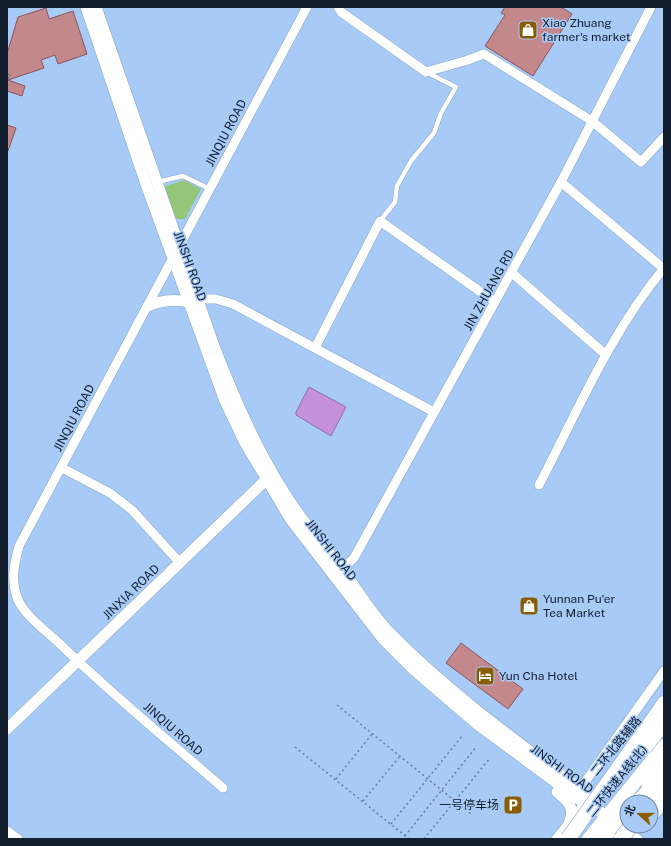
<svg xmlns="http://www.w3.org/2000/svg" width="671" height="846" font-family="'Public Sans','Noto Sans SC',sans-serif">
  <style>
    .green { fill: #94c67a }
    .water { fill: #c691dc; stroke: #906ea8 }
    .building { fill: #c3888b; stroke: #8c5559 }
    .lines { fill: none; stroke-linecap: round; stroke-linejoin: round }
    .service-casing { stroke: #82a3ce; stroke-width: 5.5 }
    .minor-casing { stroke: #82a3ce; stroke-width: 10 }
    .tertiary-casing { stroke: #82a3ce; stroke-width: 12 }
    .primary-casing { stroke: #82a3ce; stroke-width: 15 }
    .trunk-casing { stroke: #82a3ce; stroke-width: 16 }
    .path { stroke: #667e9f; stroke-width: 1.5; stroke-dasharray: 2 3; stroke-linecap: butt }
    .service { stroke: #fff; stroke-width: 4.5 }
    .minor { stroke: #fff; stroke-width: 9 }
    .tertiary { stroke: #fff; stroke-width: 11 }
    .primary { stroke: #fff; stroke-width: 14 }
    .trunk { stroke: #fff; stroke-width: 15 }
    .trunk-bridge-casing { stroke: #82a3ce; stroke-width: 16; stroke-linecap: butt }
    .trunk-bridge { stroke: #fff; stroke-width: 15 }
    .labels { text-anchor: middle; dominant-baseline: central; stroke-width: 3; stroke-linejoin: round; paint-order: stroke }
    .poi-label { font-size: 12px; fill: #121e2e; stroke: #a8caf7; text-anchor: start }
    .street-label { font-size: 12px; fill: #121e2e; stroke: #a8caf7 }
  </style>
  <rect width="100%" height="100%" fill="#a8caf7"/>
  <path class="green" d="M184 180 201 189 185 219H174L163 187Z"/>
  <path class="water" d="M309 387 346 407 331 436 296 415V412Z"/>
  <g class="building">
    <path d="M505 7H561L572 14 533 76 485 46 505 15 501 13Z"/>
    <path d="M46 8 49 19 73 11 87 54 58 64 55 55 41 60 44 68 8 80 25 86 22 96 7 91V80L10 75 7 74V54L18 17Z"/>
    <path d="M7 125 16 128 8 151H7Z"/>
    <path d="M461 643 523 689 508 709 446 663Z"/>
  </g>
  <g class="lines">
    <defs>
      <g id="service">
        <path d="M157 182 183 176 210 189"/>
        <path d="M380 221 395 202 397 186 411 161 434 133 441 113 456 87 426 72"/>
      </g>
      <g id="minor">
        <path d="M338 7 341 12 426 72 468 60 484 54 592 121 641 162 664 137"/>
        <path d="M561 182 663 268"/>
        <path d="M512 273 606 355"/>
        <path d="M198 299H216L233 304 434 412"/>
        <path d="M315 348 380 221 495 302"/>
        <path d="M62 468 110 493 132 510 180 563"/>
        <path d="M539 485C577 412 611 332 664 268"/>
        <path d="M337 574 354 558 561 182 651 7"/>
        <path d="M223 788C168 740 111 694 59 643 46 631 28 618 19 602 10 583 14 564 19 546L307 7"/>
        <path d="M580 789 664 671"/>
        <path d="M651 819 664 804"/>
        <path d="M624 829 638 839"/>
        <path d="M7 831 18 839"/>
        <path d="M556 839 589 798"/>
      </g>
      <g id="tertiary">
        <path d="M86 7 146 184 225 401 244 441 291 520 382 638 414 670 477 724 577 798 607 816"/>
        <path d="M96 7 215 349C238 407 263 465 300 516 313 534 328 550 341 568 358 590 371 614 390 633 448 692 516 741 582 790L595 804"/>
        <path d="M148 306C162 300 174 299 189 302"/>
        <path d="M7 729 271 475"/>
        <path d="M557 792C568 801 576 808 569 823"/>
      </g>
      <g id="primary">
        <path d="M648 783 664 763"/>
        <path d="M651 809 664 789"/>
        <path d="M589 839 664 746"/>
        <path d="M603 839 622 814"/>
      </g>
      <g id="trunk">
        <path d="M638 802 664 774"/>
        <path d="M616 823 627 813"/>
      </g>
    </defs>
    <use href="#service" class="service-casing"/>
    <use href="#minor" class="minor-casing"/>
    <use href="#tertiary" class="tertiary-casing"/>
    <use href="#primary" class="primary-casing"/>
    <use href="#trunk" class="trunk-casing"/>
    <g class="path">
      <path d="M337 705 471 814"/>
      <path d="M295 747 409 839"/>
      <path d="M336 779 372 734"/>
      <path d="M363 801 400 756"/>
      <path d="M391 824 462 736"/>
      <path d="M405 836 476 747"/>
      <path d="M424 839 490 758"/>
    </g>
    <use href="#service" class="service"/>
    <use href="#minor" class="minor"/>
    <use href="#tertiary" class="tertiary"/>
    <use href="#primary" class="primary"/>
    <use href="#trunk" class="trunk"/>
    <defs>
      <g id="trunk-bridge">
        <path d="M643 749 664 723"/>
        <path d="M568 839 664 704"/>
        <path d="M621 839 631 826"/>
      </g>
    </defs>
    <use href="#trunk-bridge" class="trunk-bridge-casing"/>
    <use href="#trunk-bridge" class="trunk-bridge"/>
  </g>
  <defs>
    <symbol id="shop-square" viewBox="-11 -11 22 22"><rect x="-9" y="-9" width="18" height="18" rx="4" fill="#8b5d02" stroke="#a8caf7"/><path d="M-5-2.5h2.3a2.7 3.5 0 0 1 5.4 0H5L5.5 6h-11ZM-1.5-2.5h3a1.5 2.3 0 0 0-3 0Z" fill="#fff"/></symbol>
    <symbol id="hotel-square" viewBox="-11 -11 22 22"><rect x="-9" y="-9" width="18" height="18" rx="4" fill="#8b5d02" stroke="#a8caf7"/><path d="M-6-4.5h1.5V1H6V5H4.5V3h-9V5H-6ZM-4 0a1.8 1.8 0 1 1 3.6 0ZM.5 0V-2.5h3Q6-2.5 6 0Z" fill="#fff"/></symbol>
    <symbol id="parking-square" viewBox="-11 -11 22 22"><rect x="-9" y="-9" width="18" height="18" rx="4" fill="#8b5d02" stroke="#a8caf7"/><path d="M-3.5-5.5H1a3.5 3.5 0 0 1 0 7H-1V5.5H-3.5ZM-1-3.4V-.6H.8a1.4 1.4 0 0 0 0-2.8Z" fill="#fff"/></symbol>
  </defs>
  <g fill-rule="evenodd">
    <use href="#shop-square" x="517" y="19" width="22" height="22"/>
    <use href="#shop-square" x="518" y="595" width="22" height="22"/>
    <use href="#hotel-square" x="474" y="665" width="22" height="22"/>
    <use href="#parking-square" x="502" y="794" width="22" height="22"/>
  </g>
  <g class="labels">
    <g class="poi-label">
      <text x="542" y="23">Xiao Zhuang<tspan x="542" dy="14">farmer's market</tspan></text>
      <text x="543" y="599">Yunnan Pu'er<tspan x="543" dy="14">Tea Market</tspan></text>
      <text x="499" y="676">Yun Cha Hotel</text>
      <text x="499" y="805" text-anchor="end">一号停车场</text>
    </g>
    <g class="street-label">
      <text transform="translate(226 133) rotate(-62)">JINQIU ROAD</text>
      <text transform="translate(190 266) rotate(70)">JINSHI ROAD</text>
      <text transform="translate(489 290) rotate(-61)">JIN ZHUANG RD</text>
      <text transform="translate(74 418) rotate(-62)">JINQIU ROAD</text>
      <text transform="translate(331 550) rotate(52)">JINSHI ROAD</text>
      <text transform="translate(131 592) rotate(-44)">JINXIA ROAD</text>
      <text transform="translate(173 729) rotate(41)">JINQIU ROAD</text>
      <text transform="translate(616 746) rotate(-51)">二环北路辅路</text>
      <text transform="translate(562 769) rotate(36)">JINSHI ROAD</text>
      <text transform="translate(617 781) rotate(-51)">二环快速A线(北)</text>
    </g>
  </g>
  <rect width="671" height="846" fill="none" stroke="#121e2e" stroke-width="16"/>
  <g transform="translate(639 814) rotate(291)"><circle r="19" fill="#a8caf7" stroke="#6c85a7"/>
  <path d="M0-3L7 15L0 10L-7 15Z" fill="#8b5d02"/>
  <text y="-6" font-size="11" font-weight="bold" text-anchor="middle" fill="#121e2e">北</text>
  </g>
</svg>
